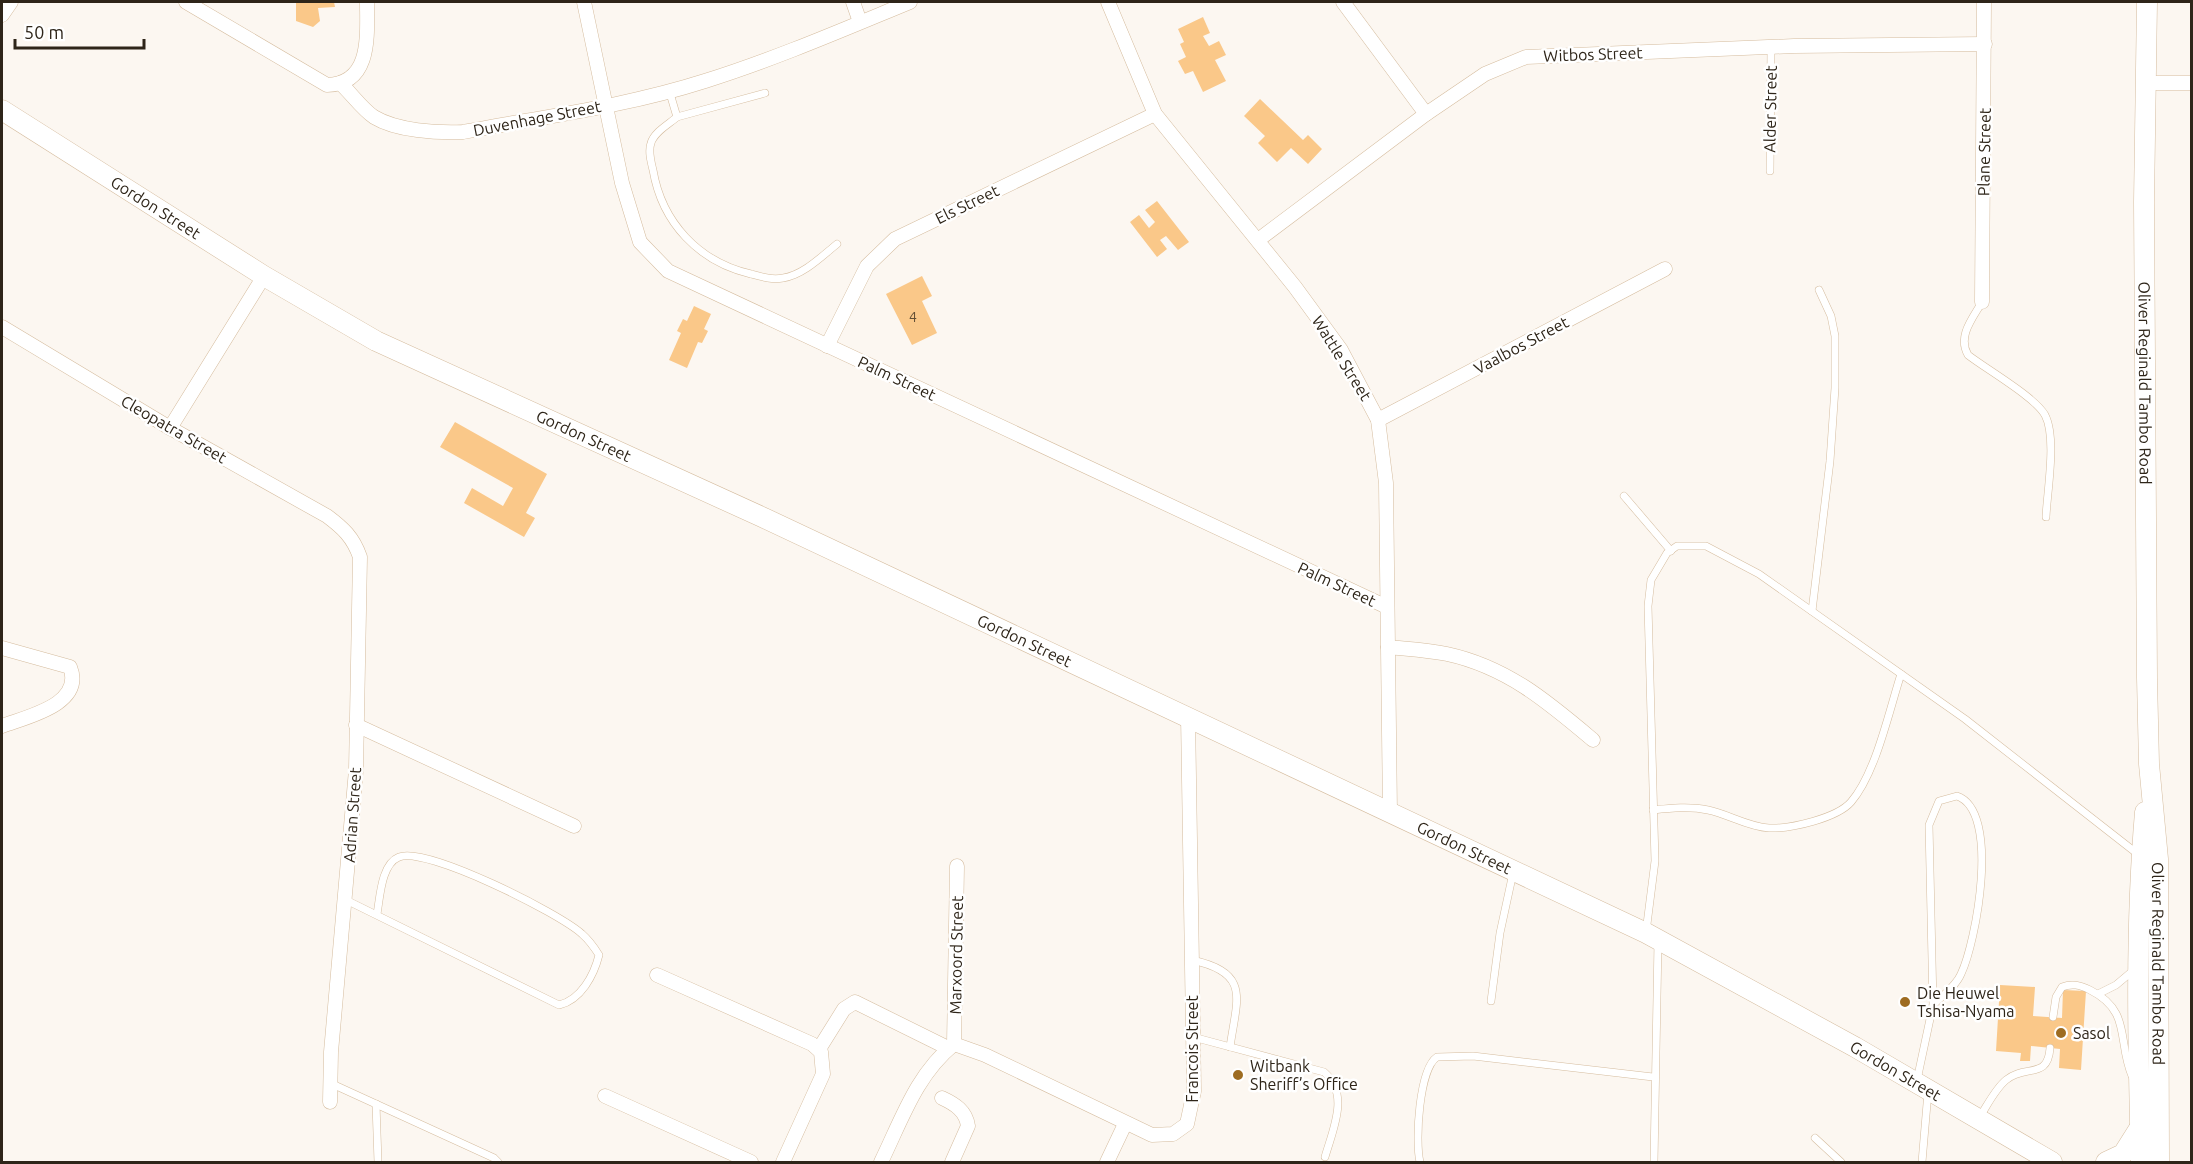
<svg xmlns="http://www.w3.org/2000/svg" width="2193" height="1164" font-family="Ubuntu,sans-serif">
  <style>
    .building { fill: #fac889 }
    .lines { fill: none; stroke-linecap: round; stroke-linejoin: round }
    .lane-casing { stroke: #d5bc9e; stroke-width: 8 }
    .street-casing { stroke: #d5bc9e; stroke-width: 15 }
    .secondary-casing { stroke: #d5bc9e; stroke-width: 21 }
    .lane { stroke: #fff; stroke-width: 7 }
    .street { stroke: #fff; stroke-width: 14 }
    .secondary { stroke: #fff; stroke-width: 20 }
    .poi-dot { fill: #9e6c21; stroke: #fff; stroke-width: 2 }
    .labels { text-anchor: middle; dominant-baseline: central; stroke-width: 5; stroke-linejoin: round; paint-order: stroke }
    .number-label { font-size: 14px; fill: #614e35 }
    .street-label { font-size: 16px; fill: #2e2519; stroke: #fff }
    .poi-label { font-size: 16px; fill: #2e2519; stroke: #fff; text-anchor: start }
  </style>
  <rect width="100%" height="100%" fill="#fcf7f1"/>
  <g class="building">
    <path d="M296 2H334L335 7 318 8 320 21 313 27 296 21Z"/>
    <path d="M1203 17 1210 33 1203 36 1209 46 1219 41 1226 55 1215 60 1226 81 1203 92 1193 71 1185 74 1178 61 1186 57 1180 44 1184 42 1178 29Z"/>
    <path d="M1260 99 1303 140 1308 135 1322 149 1308 164 1291 148 1277 162 1258 143 1265 136 1244 116Z"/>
    <path d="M1157 201 1189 242 1178 250 1166 236 1160 240 1167 249 1157 257 1130 222 1139 215 1149 228 1155 222 1145 210Z"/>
    <path d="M922 276 932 296 922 301 937 333 912 345 886 294Z"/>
    <path d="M694 306 711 314 704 329 708 331 702 343 698 342 687 368 669 360 681 333 677 331 683 319 687 321Z"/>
    <path d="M455 422 547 474 526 513 535 518 524 537 464 503 472 488 503 506 513 488 440 447Z"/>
    <path d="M2000 985 2035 987 2033 1016 2062 1018 2063 990 2086 991 2081 1070 2059 1068 2060 1049 2031 1046 2030 1061H2020L2021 1053 1996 1051Z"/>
  </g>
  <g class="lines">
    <defs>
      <g id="lane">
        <path d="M669 90 677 117C669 124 654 132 651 143 648 151 651 162 653 170 662 223 699 262 751 274 762 277 772 280 783 278 803 275 821 257 837 244"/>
        <path d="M677 117 765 93"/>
        <path d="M1770 171 1771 48"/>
        <path d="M1982 302C1973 318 1957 336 1968 355 1986 369 2035 397 2045 415 2057 438 2047 492 2046 517"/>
        <path d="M1624 496 1671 551"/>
        <path d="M1812 611 1830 461 1835 388V336L1831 316 1819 290"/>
        <path d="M1653 810C1671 808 1690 806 1708 810 1728 814 1748 827 1769 828 1791 829 1837 818 1851 802 1876 773 1889 711 1901 674"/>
        <path d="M346 900 559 1005C581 1000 594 975 599 955 594 947 589 940 582 934 559 913 426 846 399 857 381 864 380 898 377 914"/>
        <path d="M1646 932 1655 861 1648 606 1651 580 1667 553 1677 546H1706L1759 574 1965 719 2139 855"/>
        <path d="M1192 960C1251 973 1237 998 1230 1047"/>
        <path d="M2098 994 2116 985 2135 969"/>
        <path d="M1491 1001 1500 933 1513 873"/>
        <path d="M2053 1017 2056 997 2062 987C2072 983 2080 985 2090 990 2132 1011 2117 1041 2132 1076"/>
        <path d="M1193 1037 1324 1072C1350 1094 1333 1129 1325 1157"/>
        <path d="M1917 1080 1933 1005 1929 825 1939 801 1957 796C2001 811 1976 943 1961 974 1956 986 1942 996 1933 1005"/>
        <path d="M330 1083 494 1158 498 1162"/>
        <path d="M376 1104 378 1162"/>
        <path d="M1979 1118C1987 1106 1995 1089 2006 1080 2025 1064 2048 1080 2050 1048"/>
        <path d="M1815 1138 1841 1162"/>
        <path d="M1420 1162C1415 1141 1419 1069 1437 1057L1473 1056 1653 1077"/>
        <path d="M1654 1162 1658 942"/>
        <path d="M1922 1162 1928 1092"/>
      </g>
      <g id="street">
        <path d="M186 2 327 85C372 84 367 35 367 2"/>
        <path d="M584 2 622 183 640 242 668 271 1387 607"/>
        <path d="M853 2 860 22"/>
        <path d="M1108 2 1155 114 1295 287 1341 350 1378 420 1386 483 1390 813"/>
        <path d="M1343 2 1426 114"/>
        <path d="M2 15 11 2"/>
        <path d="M340 83C351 93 362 109 374 117 397 131 437 133 463 132 543 117 627 106 705 81 775 59 842 30 910 2"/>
        <path d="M2147 83H2192"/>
        <path d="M1258 240 1426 114 1485 74 1526 57 1794 46 1985 44"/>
        <path d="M1982 302 1984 2"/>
        <path d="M2 327 170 428 327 516C343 528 353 537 360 557L356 770 331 1052 330 1102"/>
        <path d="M827 346 867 266 895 239 1155 114"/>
        <path d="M1378 420 1665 269"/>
        <path d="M170 428 264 276"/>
        <path d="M1388 647C1407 649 1428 650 1447 654 1507 667 1548 702 1593 740"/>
        <path d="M2 648 70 667C85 705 25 717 2 726"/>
        <path d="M356 725 574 826"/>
        <path d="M657 975 812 1044 821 1052 823 1074 783 1162"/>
        <path d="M954 1044 985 1055 1152 1135 1173 1134 1187 1124 1194 1091 1188 716"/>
        <path d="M954 1044 957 866"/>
        <path d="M819 1049 844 1009 855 1002 948 1048"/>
        <path d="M605 1096 751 1162"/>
        <path d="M942 1098C955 1104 966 1111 968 1126L952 1162"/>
        <path d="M881 1162C902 1119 916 1075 954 1044"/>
        <path d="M1107 1162 1125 1124"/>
      </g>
      <g id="secondary">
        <path id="s1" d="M2147 2 2144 202 2147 678 2149 764 2158 859 2159 1162"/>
        <path id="s2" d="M2 110 264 276 376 341 762 517 1646 933 1855 1047 2052 1162"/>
        <path d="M2106 1162 2123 1154 2140 1127"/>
        <path d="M2141 1162C2138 1046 2135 928 2145 812"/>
      </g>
    </defs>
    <use href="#lane" class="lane-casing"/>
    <use href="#street" class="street-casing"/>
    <use href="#secondary" class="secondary-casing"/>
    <use href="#lane" class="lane"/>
    <use href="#street" class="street"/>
    <use href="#secondary" class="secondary"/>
  </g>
  <g class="poi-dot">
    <circle cx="1905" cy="1002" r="6"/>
    <circle cx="2061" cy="1033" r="6"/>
    <circle cx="1238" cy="1075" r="6"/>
  </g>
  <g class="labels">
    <g class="number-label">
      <text x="913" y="317">4</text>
    </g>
    <g class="street-label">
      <text transform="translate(1593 54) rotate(-2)">Witbos Street</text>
      <text transform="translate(1770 109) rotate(-89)">Alder Street</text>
      <text transform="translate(537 118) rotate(-11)">Duvenhage Street</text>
      <text transform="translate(1984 152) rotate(-89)">Plane Street</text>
      <text transform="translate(967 204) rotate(-26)">Els Street</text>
      <text stroke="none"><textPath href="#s2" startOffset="182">Gordon Street</textPath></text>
      <text transform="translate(1521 345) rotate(-28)">Vaalbos Street</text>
      <text transform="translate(1342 358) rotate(58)">Wattle Street</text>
      <text transform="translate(897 378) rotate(25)">Palm Street</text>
      <text stroke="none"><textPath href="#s1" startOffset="381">Oliver Reginald Tambo Road</textPath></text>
      <text transform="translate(174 429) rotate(30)">Cleopatra Street</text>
      <text stroke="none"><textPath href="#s2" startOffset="668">Gordon Street</textPath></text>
      <text transform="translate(1337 584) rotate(25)">Palm Street</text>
      <text stroke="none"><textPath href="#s2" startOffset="1154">Gordon Street</textPath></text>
      <text transform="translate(352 815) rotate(-86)">Adrian Street</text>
      <text stroke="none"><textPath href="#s2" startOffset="1640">Gordon Street</textPath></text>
      <text transform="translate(956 955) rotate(-89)">Marxoord Street</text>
      <text stroke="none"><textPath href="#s1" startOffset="962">Oliver Reginald Tambo Road</textPath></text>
      <text transform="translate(1192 1049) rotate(-90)">Francois Street</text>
      <text stroke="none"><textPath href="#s2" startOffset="2126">Gordon Street</textPath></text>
    </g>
    <g class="poi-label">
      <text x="1917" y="993">Die Heuwel<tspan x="1917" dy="18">Tshisa-Nyama</tspan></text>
      <text x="2073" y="1033">Sasol</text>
      <text x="1250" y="1066">Witbank<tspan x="1250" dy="18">Sheriff’s Office</tspan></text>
    </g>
  </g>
  <rect width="2193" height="1164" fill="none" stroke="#2e2519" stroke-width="6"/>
  <path d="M15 39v9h129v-9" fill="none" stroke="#2e2519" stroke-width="3"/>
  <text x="24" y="39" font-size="18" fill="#2e2519" stroke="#ffffff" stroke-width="4.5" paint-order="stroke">50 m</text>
</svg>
